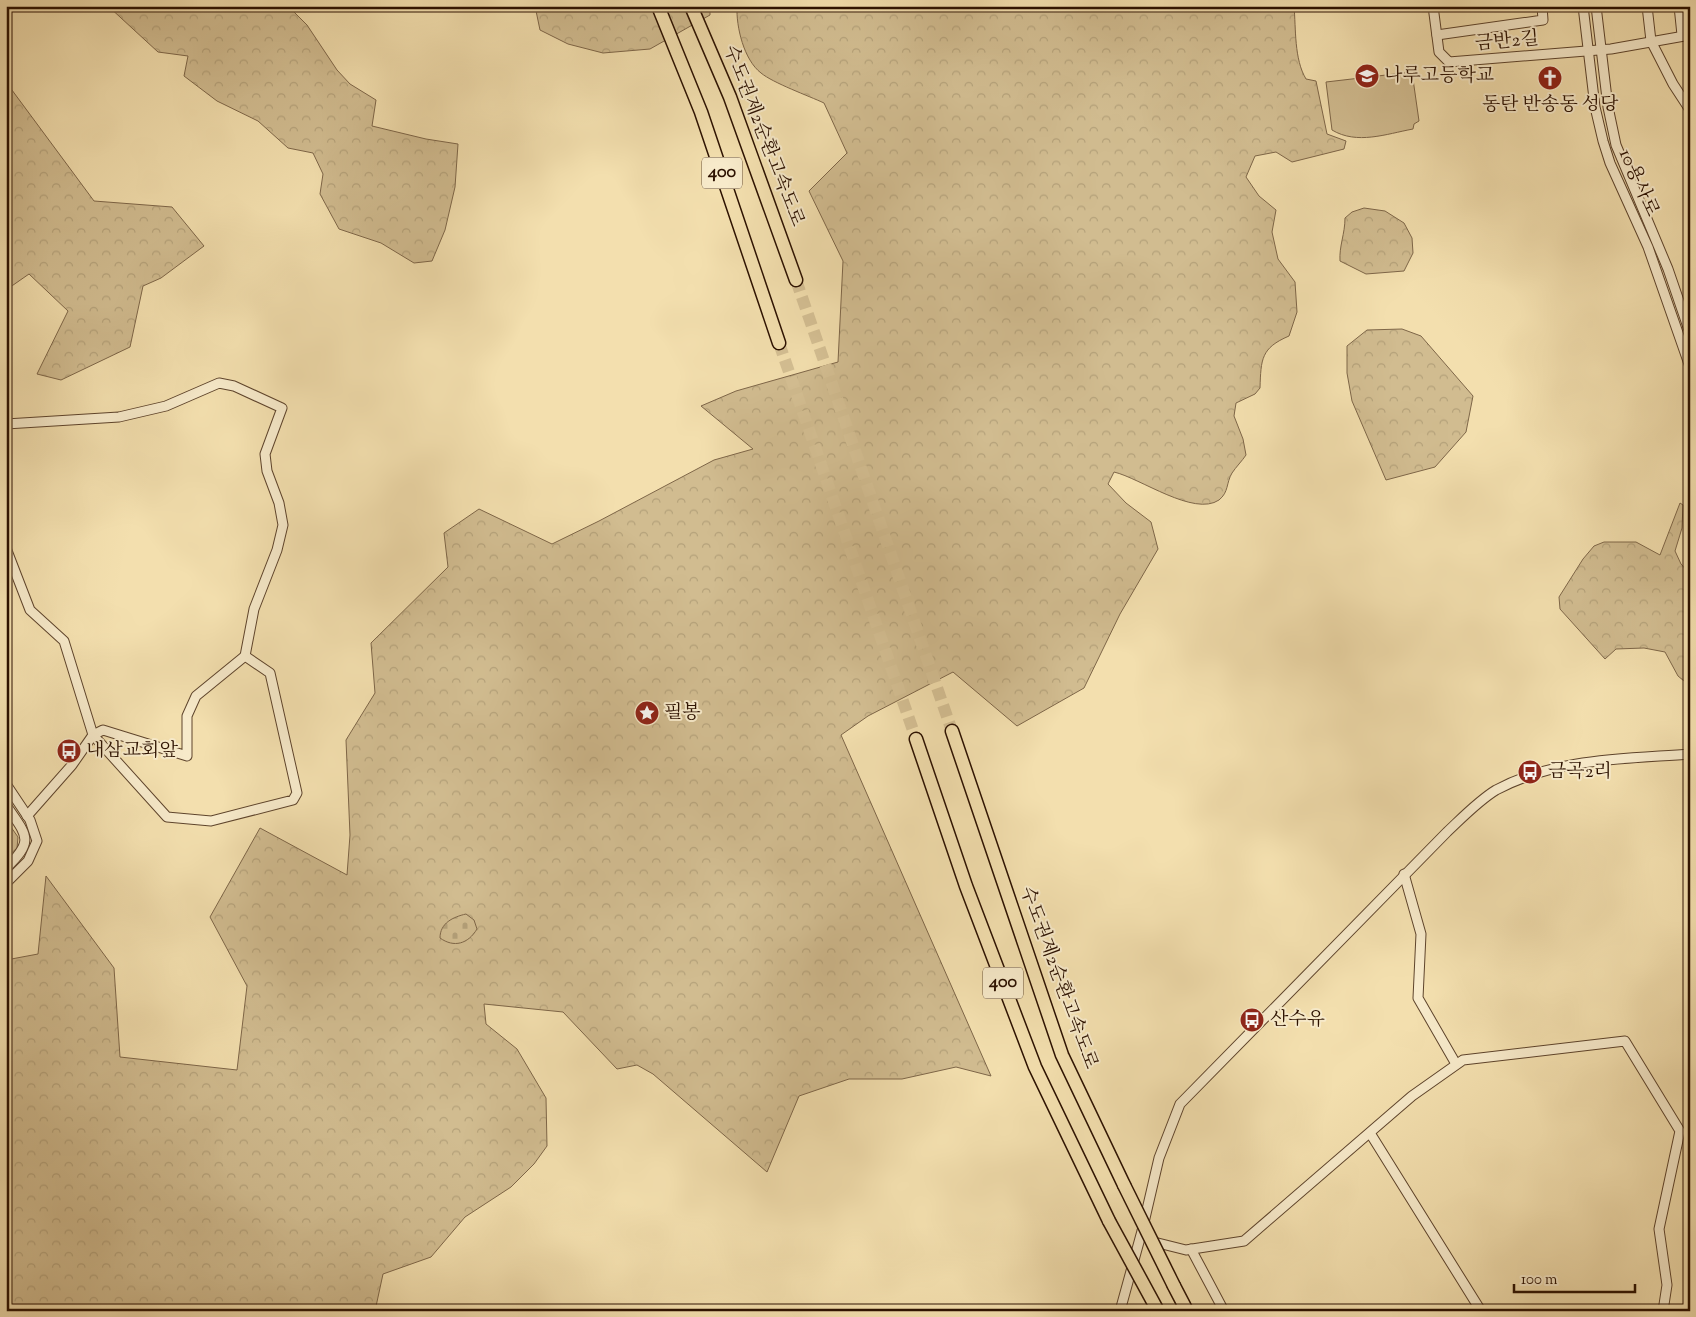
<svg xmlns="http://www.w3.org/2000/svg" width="1696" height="1317" font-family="'Sorts Mill Goudy','Noto Serif KR',serif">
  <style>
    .grass { fill: url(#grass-tufts); stroke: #7e6648 }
    .forest { fill: url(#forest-crowns); stroke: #7e6648 }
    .cemetery { fill: url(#cemetery-stones); stroke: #7e6648 }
    .garden { fill: #d1bc90; stroke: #7e6648 }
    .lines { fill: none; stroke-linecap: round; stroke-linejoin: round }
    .highway-tunnel { stroke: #d5c094; stroke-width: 12; stroke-dasharray: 12 6; stroke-linecap: butt }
    .minor-casing { stroke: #5e442c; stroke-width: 11 }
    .highway-casing { stroke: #2c1100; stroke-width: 15 }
    .minor { stroke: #f7eaca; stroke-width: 9 }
    .highway { stroke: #f3dfae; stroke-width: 12 }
    .highway-bridge-casing { stroke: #2c1100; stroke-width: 15; stroke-linecap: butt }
    .highway-bridge { stroke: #f3dfae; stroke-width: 12 }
    .labels { text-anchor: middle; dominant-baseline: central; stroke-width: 4; stroke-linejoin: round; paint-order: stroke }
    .shield { fill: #f7eaca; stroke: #69523d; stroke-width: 1 }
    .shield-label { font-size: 18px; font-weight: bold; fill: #2c1100 }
    .street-label { font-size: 19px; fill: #2c1100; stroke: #f7eaca }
    .poi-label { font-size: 19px; fill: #2c1100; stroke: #f7eaca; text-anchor: start }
  </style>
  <defs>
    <pattern id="grass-tufts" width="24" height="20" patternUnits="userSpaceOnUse" patternTransform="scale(1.25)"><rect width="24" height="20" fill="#d1bc90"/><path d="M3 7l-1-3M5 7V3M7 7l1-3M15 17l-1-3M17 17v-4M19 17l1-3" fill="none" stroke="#b4a17a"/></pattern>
    <pattern id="forest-crowns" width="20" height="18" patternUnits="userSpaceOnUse" patternTransform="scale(1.25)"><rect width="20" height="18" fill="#d1bc90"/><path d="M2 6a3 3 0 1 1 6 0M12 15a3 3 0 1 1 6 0" fill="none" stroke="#b4a17a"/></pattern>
    <pattern id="cemetery-stones" width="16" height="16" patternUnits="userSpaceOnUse" patternTransform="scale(1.25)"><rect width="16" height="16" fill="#d1bc90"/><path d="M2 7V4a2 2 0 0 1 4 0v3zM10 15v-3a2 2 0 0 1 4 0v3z" fill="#b4a17a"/></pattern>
  </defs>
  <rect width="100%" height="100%" fill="#f3dfae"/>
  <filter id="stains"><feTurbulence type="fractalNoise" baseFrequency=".004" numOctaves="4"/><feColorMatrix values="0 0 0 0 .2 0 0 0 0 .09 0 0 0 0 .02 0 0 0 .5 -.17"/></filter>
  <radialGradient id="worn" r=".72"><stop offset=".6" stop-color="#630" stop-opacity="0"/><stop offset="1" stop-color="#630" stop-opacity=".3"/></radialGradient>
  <path class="grass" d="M6 820 18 837 17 848 6 858Z"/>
  <g class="forest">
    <path d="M108 6H288L307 25 337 70 350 84 376 100 372 126 426 139 458 144 455 187 445 230 432 261 414 263 381 243 339 229 320 194 323 174 313 153 288 148 258 121 217 101 184 76 188 56 158 52Z"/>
    <path d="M535 6H710V15L650 49 603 53 568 44 540 30Z"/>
    <path d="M737 6H1294C1296 29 1294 59 1306 79L1316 81 1327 134 1346 141 1344 149 1292 162 1276 152 1255 156 1246 177 1259 196 1276 210 1272 232 1278 259 1295 282 1297 312 1289 336C1261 348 1261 359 1260 388L1255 394 1236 403 1234 416 1243 439 1246 455C1242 461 1236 467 1232 473 1226 483 1229 492 1219 500 1194 517 1140 478 1114 472L1108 484 1126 503 1151 522 1158 549 1120 614 1084 688 1017 726 953 672 868 716 841 735 991 1076 956 1067 902 1079H849L799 1096 767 1172 653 1074 637 1065 617 1069 563 1012 484 1004 486 1024 517 1049 546 1098 547 1146 534 1164 511 1187 465 1217 431 1257 383 1274 375 1311H6V960L38 954 46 876 114 968 120 1057 237 1070 247 986 210 917 260 828 347 875 350 835 346 740 375 693 371 643 448 567 444 533 479 509 552 544 599 521 714 460 753 449 701 406 736 391 838 362 843 261 809 191 847 153 824 103C809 96 773 83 761 73 744 60 736 27 737 6Z"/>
    <path d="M6 82 94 201 172 207 204 246 161 278 143 286 130 347 61 380 37 374 68 311 29 274 6 290Z"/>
    <path d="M1364 208 1385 211 1404 223 1412 238 1413 253 1404 271 1366 274 1340 261C1339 246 1345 234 1345 218L1352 212Z"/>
    <path d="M1402 329 1421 336 1473 396 1466 432 1435 467 1386 480 1352 401 1347 373V346L1367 330Z"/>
    <path d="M1680 503 1683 505 1682 528 1675 551 1681 564 1690 574V686L1678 676 1665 652 1644 648 1616 649 1605 659 1560 609 1559 597 1583 559 1594 546 1604 542H1636L1660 555Z"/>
  </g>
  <path class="cemetery" d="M466 914 474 920 477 929C468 944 454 948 440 938 440 923 453 917 466 914Z"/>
  <path class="garden" d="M1412 72 1419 121 1414 124 1413 129C1386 134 1357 145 1332 130L1326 82Z"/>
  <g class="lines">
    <g class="highway-tunnel">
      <path d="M796 280 952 731"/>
      <path d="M779 343 916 739"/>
    </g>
    <defs>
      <g id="minor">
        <path d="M1433 6 1439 52 1449 62 1611 49 1690 35"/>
        <path d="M1583 6 1595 107 1603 141 1610 163 1648 247 1690 367"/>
        <path d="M1596 6 1608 107 1616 145 1668 269 1690 333"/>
        <path d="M1647 6 1651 41 1673 84 1690 110"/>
        <path d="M1679 6 1682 35"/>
        <path d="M1437 35 1543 20 1542 6"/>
        <path d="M6 424 119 417 166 406 219 383 234 386 282 408 265 454 267 471 279 503 283 525 277 550 254 609 245 656 270 673 297 793 293 800 211 821 167 817 93 735 64 641 30 610 6 548"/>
        <path d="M6 784 30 820 37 841 28 861 6 883"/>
        <path d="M6 805C27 836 35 840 6 868"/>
        <path d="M27 816 72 765 93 735 103 730 187 756V716L196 696 245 656"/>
        <path d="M1404 874 1421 934 1418 998 1456 1064"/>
        <path d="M1370 1133 1481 1311"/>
        <path d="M1150 1241 1186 1250 1244 1241 1412 1096 1463 1060 1625 1041 1680 1131 1659 1229 1667 1285 1663 1311"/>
        <path d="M1191 1249 1224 1311"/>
        <path d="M1120 1311 1142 1231 1159 1158 1180 1104 1447 832C1462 818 1478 801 1496 790 1556 758 1624 759 1690 754"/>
      </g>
      <g id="highway">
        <path d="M658 6 701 112 779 343"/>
        <path d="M691 6 730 97 796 280"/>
        <path d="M952 731 1062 1055 1124 1185"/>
        <path d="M916 739 966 886 1035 1067 1109 1221"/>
        <path d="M1174 1286 1187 1311"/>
      </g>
    </defs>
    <use href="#minor" class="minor-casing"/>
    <use href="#highway" class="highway-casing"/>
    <use href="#minor" class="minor"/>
    <use href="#highway" class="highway"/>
    <defs>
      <g id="highway-bridge">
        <path d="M1124 1185 1174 1286"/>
        <path d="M1109 1221 1158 1311"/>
      </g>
    </defs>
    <use href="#highway-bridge" class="highway-bridge-casing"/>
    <use href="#highway-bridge" class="highway-bridge"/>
  </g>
  <defs>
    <symbol id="school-disc" viewBox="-11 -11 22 22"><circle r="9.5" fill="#8f2418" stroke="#f7eaca"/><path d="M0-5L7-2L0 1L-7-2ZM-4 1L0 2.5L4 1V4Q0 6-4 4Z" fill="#fff"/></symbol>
    <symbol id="church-disc" viewBox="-11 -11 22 22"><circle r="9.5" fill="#8f2418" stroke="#f7eaca"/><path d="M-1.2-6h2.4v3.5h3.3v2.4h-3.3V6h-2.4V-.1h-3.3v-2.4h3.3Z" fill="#fff"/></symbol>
    <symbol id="sight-disc" viewBox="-11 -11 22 22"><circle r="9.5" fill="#8f2418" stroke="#f7eaca"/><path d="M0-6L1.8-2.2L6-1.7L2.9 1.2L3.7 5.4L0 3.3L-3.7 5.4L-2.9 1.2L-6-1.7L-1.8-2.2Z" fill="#fff"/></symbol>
    <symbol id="bus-disc" viewBox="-11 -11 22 22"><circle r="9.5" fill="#8f2418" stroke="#f7eaca"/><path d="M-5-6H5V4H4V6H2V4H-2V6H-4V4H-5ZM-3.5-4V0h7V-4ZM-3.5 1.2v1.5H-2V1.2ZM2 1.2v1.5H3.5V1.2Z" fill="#fff"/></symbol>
  </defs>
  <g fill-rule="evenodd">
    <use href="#school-disc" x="1353" y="62" width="28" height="28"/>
    <use href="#church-disc" x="1536" y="64" width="28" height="28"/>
    <use href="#sight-disc" x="633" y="699" width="28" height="28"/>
    <use href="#bus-disc" x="55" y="737" width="28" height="28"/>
    <use href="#bus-disc" x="1516" y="758" width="28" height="28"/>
    <use href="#bus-disc" x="1238" y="1006" width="28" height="28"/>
  </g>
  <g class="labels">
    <g class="shield">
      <rect x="702" y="157.5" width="40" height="31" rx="4"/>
      <rect x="983" y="967.5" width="40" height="31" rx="4"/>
    </g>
    <g class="shield-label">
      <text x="722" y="173">400</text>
      <text x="1003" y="983">400</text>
    </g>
    <g class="street-label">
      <text transform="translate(1507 42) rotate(-5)">금반2길</text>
      <text transform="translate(763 136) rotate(69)">수도권제2순환고속도로</text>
      <text transform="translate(1638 183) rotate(66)">10용사로</text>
      <text transform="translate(1058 978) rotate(70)">수도권제2순환고속도로</text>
    </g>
    <g class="poi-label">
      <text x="1384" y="76">나루고등학교</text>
      <text x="1550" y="105" text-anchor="middle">동탄 반송동 성당</text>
      <text x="664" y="713">필봉</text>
      <text x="86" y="751">내삼교회앞</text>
      <text x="1548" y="772">금곡2리</text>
      <text x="1270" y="1020">산수유</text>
    </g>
  </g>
  <rect width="1696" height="1317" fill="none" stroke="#f3dfae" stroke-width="25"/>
  <rect x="8" y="8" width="1681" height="1302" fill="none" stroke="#2c1100" stroke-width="2.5"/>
  <rect x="12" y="12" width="1671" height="1292" fill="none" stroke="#2c1100"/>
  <path d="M1514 1284v8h121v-8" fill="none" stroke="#2c1100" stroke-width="2.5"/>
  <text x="1521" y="1284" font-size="15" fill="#2c1100" stroke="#f7eaca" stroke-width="4" paint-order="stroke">100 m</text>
  <rect width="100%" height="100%" filter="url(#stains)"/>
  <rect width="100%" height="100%" fill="url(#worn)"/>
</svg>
